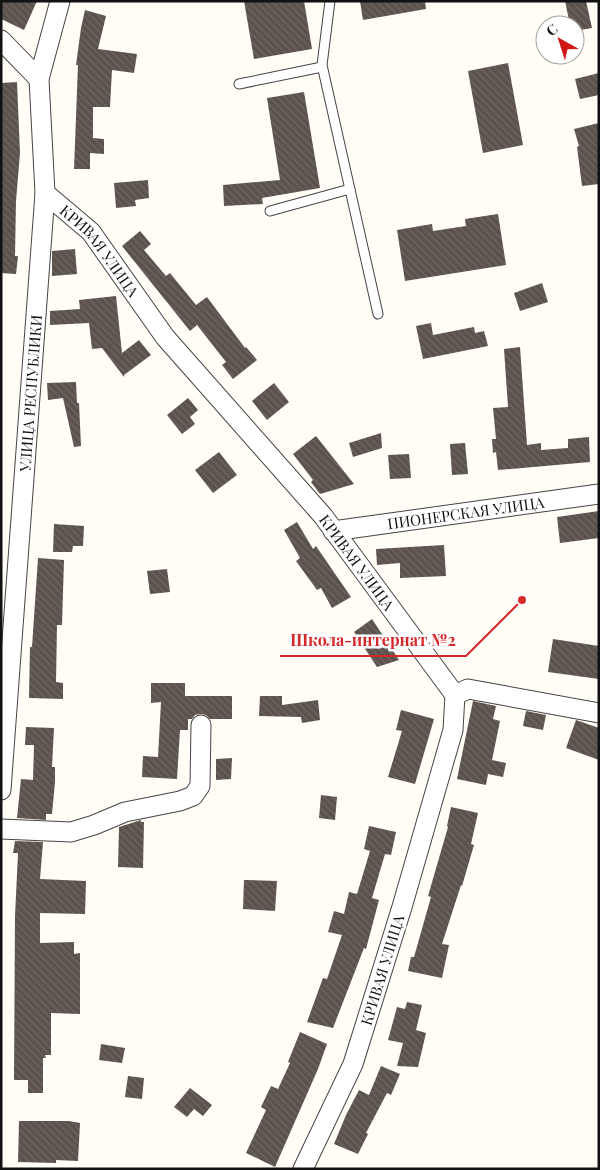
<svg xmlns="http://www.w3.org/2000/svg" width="600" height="1170" font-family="'Playfair Display',serif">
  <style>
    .building { fill: url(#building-back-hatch) }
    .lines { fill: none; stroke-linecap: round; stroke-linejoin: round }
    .service-casing { stroke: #444; stroke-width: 11 }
    .minor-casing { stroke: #444; stroke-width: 21 }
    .service { stroke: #fff; stroke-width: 9 }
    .minor { stroke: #fff; stroke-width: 19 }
    .labels { text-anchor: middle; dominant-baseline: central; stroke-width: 5; stroke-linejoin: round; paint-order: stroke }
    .street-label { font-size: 15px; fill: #111; stroke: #fff }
    .leader { fill: none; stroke: #d62828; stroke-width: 2 }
    .callout-dot { fill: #d62828; stroke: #fff; stroke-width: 2 }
    .callout-label { font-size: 16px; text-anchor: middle; font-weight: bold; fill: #d62828; stroke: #fff; stroke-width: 5; stroke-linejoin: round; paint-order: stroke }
  </style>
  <defs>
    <pattern id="building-back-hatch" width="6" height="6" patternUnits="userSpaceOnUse" patternTransform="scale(1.25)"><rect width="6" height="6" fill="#5b524c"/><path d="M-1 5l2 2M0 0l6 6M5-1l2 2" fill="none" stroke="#6e6662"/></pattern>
  </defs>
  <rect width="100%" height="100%" fill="#fffdf5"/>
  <g class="building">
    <path d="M1 1H37L24 30 1 19Z"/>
    <path d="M244 1H304L312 49 254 59Z"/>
    <path d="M360 1H425L426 9 363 20Z"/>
    <path d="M565 1H586L592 28 575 31V25H570Z"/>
    <path d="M85 10 106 16 98 49 137 54 134 73 112 70 110 107H93V138L104 139V154L90 153V169H74L78 65H76L81 28Z"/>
    <path d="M508 63 523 145 483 153 468 71Z"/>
    <path d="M599 73V95L580 99 575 79Z"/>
    <path d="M17 82 20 153 16 201 15 256H18L16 274 1 273V83Z"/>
    <path d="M304 92 320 188 262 198 263 204 224 206 223 185 280 180 267 98Z"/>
    <path d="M599 123V184L582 186 577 147 579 146 574 129Z"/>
    <path d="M148 180 149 198 135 200 136 206 116 208 114 183Z"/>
    <path d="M498 214 506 265 405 281 397 230 432 224 433 231 466 226 465 219Z"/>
    <path d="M140 231 151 244 144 250 166 276 170 273 196 305 207 297 245 348 246 347 257 360 233 379 222 365 226 362 197 325 190 331 122 246Z"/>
    <path d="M75 249 77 274 52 276V251Z"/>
    <path d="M542 283 548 302 520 311 514 293Z"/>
    <path d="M116 296 122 353 139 340 151 355 124 375V377L102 348 92 349 89 323 50 325V311L80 309 79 300Z"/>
    <path d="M431 323 433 335 474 327 475 333 484 331 488 346 423 359 416 326Z"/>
    <path d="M520 347 527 445 541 443V450L568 448V439L589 437 590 462 498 470 496 452 493 453 492 439H496L493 408 508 407 504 349Z"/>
    <path d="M76 382 77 403H79L81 446 74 447 63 398 48 400 47 383Z"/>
    <path d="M274 383 289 402 267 420 252 401Z"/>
    <path d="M188 398 198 410 190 417 195 424 182 434 167 415Z"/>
    <path d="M381 433 382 448 353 457 349 443Z"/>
    <path d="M316 436 354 484 320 494 311 482 313 480 293 454Z"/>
    <path d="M465 443 468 474 452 475 450 444Z"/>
    <path d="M219 452 237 475 213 493 195 470Z"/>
    <path d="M409 454 411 478 390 479 388 455Z"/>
    <path d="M599 511V538L560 543 557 517Z"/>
    <path d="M297 522 313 549 316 546 351 597 332 608 321 588 317 590 296 561 300 558 284 530Z"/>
    <path d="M54 524 84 526 83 546H73L72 552H53Z"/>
    <path d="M444 545 446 576 400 578V563L377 565 376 549Z"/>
    <path d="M38 558 64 560 62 625H57L56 682 63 683V699L29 698 30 647H32Z"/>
    <path d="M167 569 170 592 150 594 147 571Z"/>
    <path d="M372 619 399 660 377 667 354 632Z"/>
    <path d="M553 639 599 646V679L548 672Z"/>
    <path d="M151 683H185V696H232V719H210L206 715 201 714 195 715 192 719H188V730H180L177 779 142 777 143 756 158 757 161 702 151 703Z"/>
    <path d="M260 696H282V705L318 700 320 720 302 723 301 717 259 716Z"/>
    <path d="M473 701 496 706 493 719 500 721 492 760 506 763 503 777 488 774 486 785 457 779Z"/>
    <path d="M401 710 434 719 415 784 388 777 402 731 396 730Z"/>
    <path d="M526 711 546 715 543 730 523 726Z"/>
    <path d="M576 720 599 728V760L566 748Z"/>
    <path d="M26 727 54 728 52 767H55V782L52 814H46V820L17 818 21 779 33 780 34 745H25Z"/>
    <path d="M232 758 231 779 216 780V759Z"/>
    <path d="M321 795 337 797 335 820 319 818Z"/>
    <path d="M451 807 478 813 471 844 474 845 462 886 461 885 442 944 449 945 442 978 408 971 411 957H414L431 897 428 896 448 827 447 826Z"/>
    <path d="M141 820V822H144L143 868 118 867 119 827Z"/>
    <path d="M369 826 396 832 391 855 385 854 372 898 379 900 366 949 364 948 333 1028 307 1022 323 978 327 979 342 935 328 932 334 911 344 914 349 892 357 894 370 851 364 849Z"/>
    <path d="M15 841 43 842 40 879 86 881 85 914 40 913V943L74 942V954L80 953V1014L51 1013V1055H45L46 1058H43V1093H28V1080H14L15 916 18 853H13Z"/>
    <path d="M244 880 277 881 275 911 243 909Z"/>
    <path d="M407 1002 422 1005 416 1030 426 1033 418 1067 397 1066 403 1043 388 1040 397 1007 405 1009Z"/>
    <path d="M300 1032 327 1044 318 1069 275 1167 246 1153 266 1110 261 1107 271 1086 278 1089 290 1063 288 1062Z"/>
    <path d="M101 1044 125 1048 122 1063 99 1060Z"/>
    <path d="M381 1066 400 1074 391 1095 387 1093 366 1133 368 1134 358 1154 334 1144 346 1115 359 1090 369 1095Z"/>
    <path d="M128 1076 144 1078 142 1099 125 1097Z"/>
    <path d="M190 1088 212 1105 203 1116 194 1109 187 1117 174 1107Z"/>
    <path d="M19 1121H69L80 1123 78 1161 56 1160V1163L18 1162Z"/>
  </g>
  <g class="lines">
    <defs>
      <g id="service">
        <path d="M330 1 322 65 378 314"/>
        <path d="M239 84 322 67"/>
        <path d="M270 211 350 189"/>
      </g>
      <g id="minor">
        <path d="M1 40 39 79"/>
        <path id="s1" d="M45 193 91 232 165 337 323 516 455 695 453 730 402 907 353 1064 303 1169"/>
        <path id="s2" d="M333 531 599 494"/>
        <path d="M455 695 468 689 599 713"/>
        <path id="s3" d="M1 790 45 193 39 79 60 1"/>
        <path d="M1 829 71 832 94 825 125 812 180 801 193 796 200 786 201 725"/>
      </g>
    </defs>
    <use href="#service" class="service-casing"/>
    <use href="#minor" class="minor-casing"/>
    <use href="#service" class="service"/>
    <use href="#minor" class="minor"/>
  </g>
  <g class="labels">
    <g class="street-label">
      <text stroke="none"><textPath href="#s1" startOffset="80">КРИВАЯ УЛИЦА</textPath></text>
      <text stroke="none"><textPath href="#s3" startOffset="398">УЛИЦА РЕСПУБЛИКИ</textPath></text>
      <text stroke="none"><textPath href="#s2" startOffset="134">ПИОНЕРСКАЯ УЛИЦА</textPath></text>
      <text stroke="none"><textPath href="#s1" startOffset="485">КРИВАЯ УЛИЦА</textPath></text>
      <text transform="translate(382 970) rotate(-73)">КРИВАЯ УЛИЦА</text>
    </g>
  </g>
  <path class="leader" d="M522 600L466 656H280"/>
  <circle class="callout-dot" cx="522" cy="600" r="5"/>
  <g class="callout-label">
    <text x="373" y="646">Школа-интернат №2</text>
  </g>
  <rect width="600" height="1170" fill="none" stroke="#111111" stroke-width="5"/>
  <g transform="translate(560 40) rotate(321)"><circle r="24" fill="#ffffff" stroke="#a0a0a0"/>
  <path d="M0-4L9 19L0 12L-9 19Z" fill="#d21718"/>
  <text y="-8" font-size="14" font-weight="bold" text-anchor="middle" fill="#111111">С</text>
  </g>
</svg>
